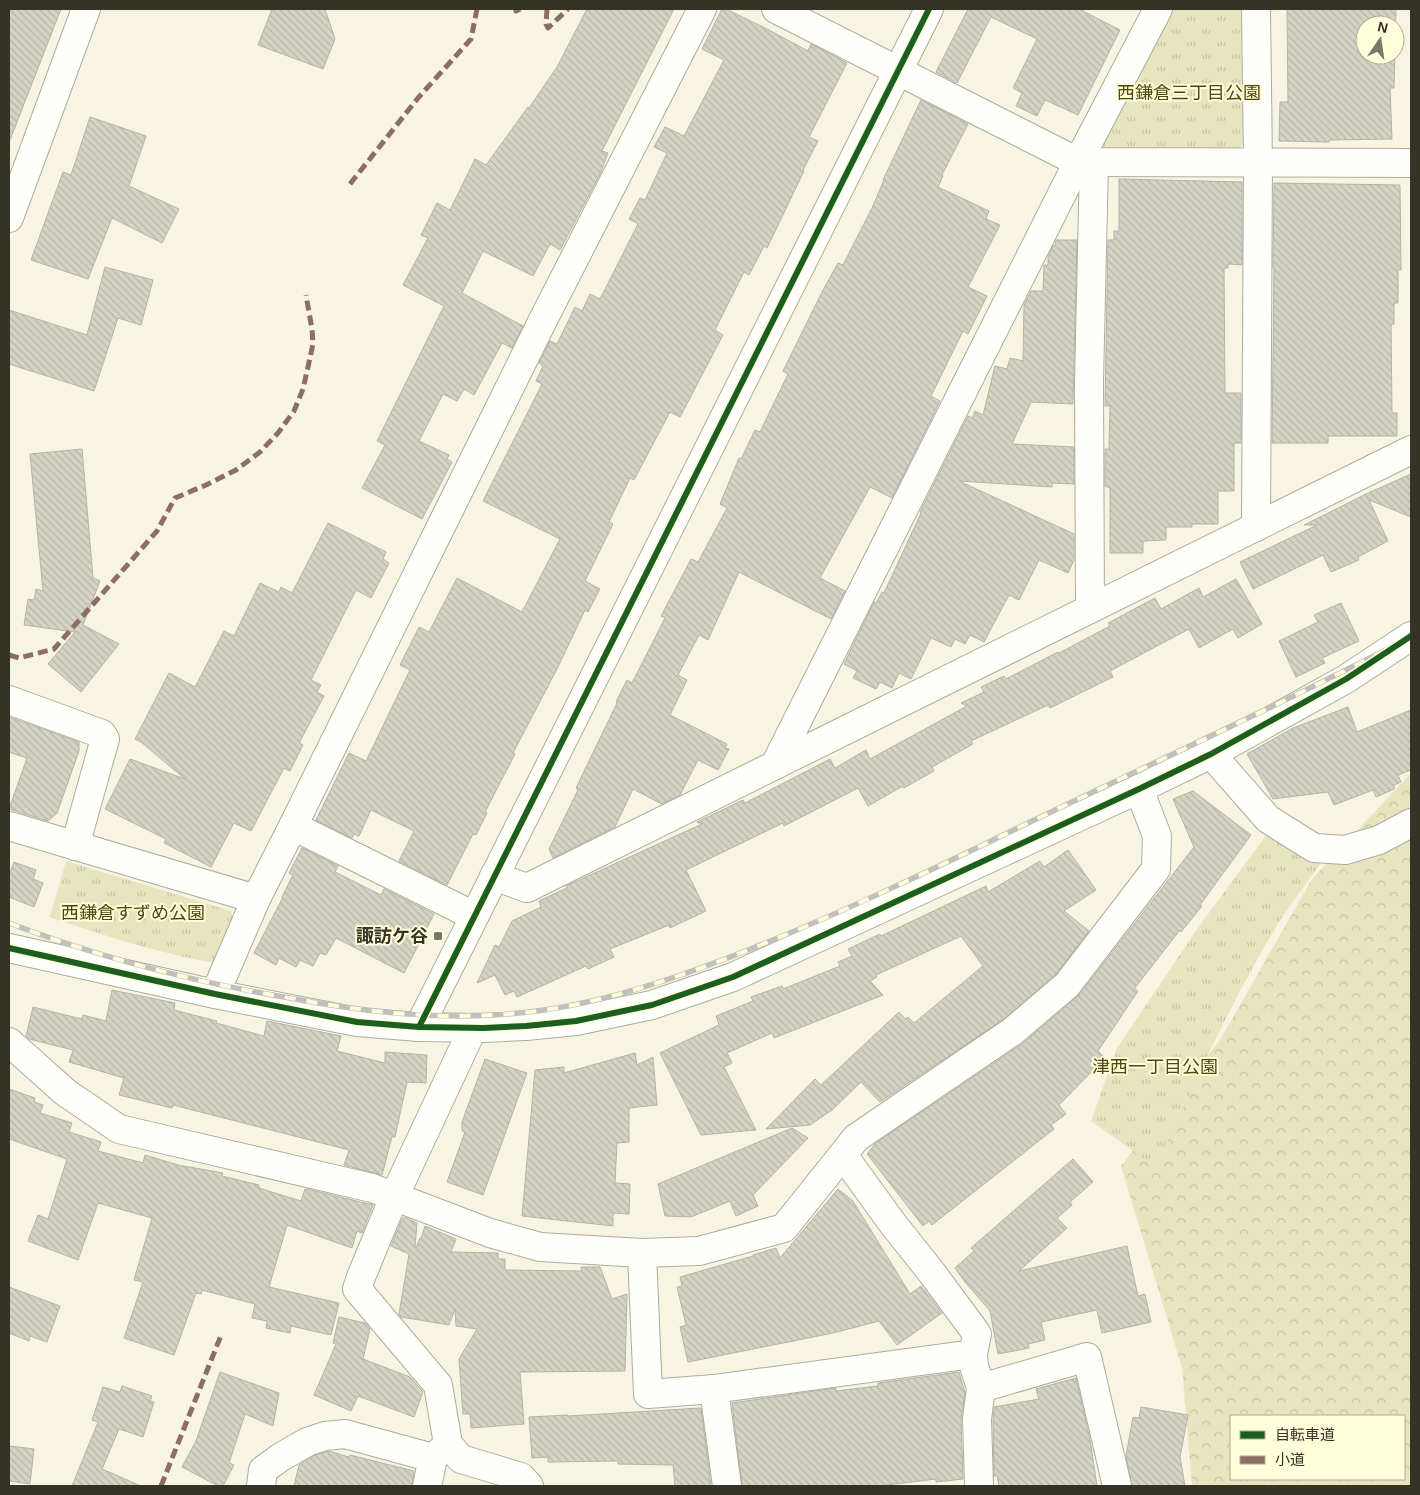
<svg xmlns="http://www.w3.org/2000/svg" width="1420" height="1495" font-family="Helvetica,'Noto Sans JP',sans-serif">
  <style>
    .forest { fill: url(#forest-crowns); fill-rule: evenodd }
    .park { fill: url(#park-tufts) }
    .building { fill: url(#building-back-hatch); stroke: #b4b3a4; fill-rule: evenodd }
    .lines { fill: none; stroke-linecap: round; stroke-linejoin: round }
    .minor-casing { stroke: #adac9d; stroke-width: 30 }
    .minor { stroke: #fefefb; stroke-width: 28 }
    .rail-casing { stroke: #c1c0bb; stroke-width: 5.5 }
    .rail { stroke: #fffdda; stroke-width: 4; stroke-dasharray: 11; stroke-linecap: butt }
    .quiet { stroke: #8d6e63; stroke-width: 5; stroke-dasharray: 10 5; stroke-linecap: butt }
    .cycleway-casing { stroke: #fffdda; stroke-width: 9 }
    .cycleway { stroke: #1b5e20; stroke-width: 6 }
    .poi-dot { fill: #787768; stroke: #fffdda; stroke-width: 2 }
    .labels { text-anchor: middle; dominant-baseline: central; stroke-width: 4; stroke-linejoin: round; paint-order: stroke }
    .park-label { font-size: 18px; fill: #4e490d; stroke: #fffdda }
    .poi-label { font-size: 18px; font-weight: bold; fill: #343326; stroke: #fffdda; text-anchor: end }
  </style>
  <defs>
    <pattern id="forest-crowns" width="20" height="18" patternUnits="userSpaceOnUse" patternTransform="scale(1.25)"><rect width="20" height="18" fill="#e7e4c0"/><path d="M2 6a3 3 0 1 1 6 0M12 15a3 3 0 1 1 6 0" fill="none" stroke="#c7c4a5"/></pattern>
    <pattern id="park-tufts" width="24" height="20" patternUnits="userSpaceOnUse" patternTransform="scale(1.25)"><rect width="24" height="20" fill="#e7e4c0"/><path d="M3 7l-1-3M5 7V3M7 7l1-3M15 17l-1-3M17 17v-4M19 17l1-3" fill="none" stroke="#c7c4a5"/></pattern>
    <pattern id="building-back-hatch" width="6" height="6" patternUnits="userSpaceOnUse" patternTransform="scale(1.25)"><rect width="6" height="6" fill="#d5d3c4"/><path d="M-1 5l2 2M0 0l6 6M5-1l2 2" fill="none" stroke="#b7b6a8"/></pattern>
  </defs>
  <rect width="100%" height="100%" fill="#f7f5e2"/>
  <path class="forest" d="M1411 773V1486H1192L1182 1368 1121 1166 1220 1040 1312 879ZM1231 1416H1404V1479H1231Z"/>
  <g class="park">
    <path d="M1169 9H1246V141L1236 151H1107L1098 144Z"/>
    <path d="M1267 834 1321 863C1305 886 1287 908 1273 932 1228 1008 1192 1087 1156 1167L1091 1121 1117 1048 1200 925Z"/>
    <path d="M66 861 231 911 234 924 215 963C158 953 105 936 50 917Z"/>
  </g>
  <g class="building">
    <path d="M9 9H61L10 140H9Z"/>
    <path d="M272 9H325L335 39 323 69 258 45Z"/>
    <path d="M587 9H674L602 151 608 153 600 174 560 250 550 244 533 276 483 251 462 293 523 326 512 348 502 343 474 395 464 389 457 401 443 394 419 441 449 455 447 459 452 462 422 519 362 488 385 445 377 441 444 306 403 285 428 238 421 235 437 203 450 210 475 159 486 165 528 107 529 108 557 67Z"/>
    <path d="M722 9H726L767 29 808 51 811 44 847 63 809 137 818 141 803 170 804 171 767 248 764 246 749 275 744 272 715 330 723 335 680 417 670 412 634 480 630 478 609 522 613 524 585 581 600 589 588 612 585 610 557 669 513 753 515 754 485 812 487 813 476 835 473 834 447 885 399 861 414 831 371 810 359 836 354 834 352 838 316 820 349 753 366 761 410 670 400 665 419 627 429 632 457 578 522 612 560 539 483 501 542 384 536 381 543 366 539 363 550 341 557 344 575 307 582 311 590 294 600 299 638 224 629 219 640 198 645 200 667 153 654 147 665 127 684 136 724 60 702 49Z"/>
    <path d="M968 9H1079L1120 30 1078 115 1045 100 1037 116 1016 106 1022 93 1013 88 1037 39 991 17 957 83 936 72Z"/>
    <path d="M1287 9H1396L1394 88H1390L1392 139 1330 140 1329 142 1279 141 1280 102H1288ZM1365 25H1395V55H1365Z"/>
    <path d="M921 100 968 124 942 175 943 176 938 187 989 211 986 219 1000 225 968 287 987 296 968 334 963 331 931 396 940 401 892 498 870 487 820 578 845 591 831 619 739 572 708 640 699 635 678 675 687 680 670 715 727 744 725 748 729 749 718 770 698 760 680 795 662 804 633 789 615 827 553 858 549 849 578 790 576 788 617 703 616 702 627 680 632 683 665 618 661 616 691 559 698 562 727 508 720 504 739 458 741 459 755 430 760 432 788 374 783 371 823 290 838 263 843 265 872 208 884 180H883Z"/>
    <path d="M90 117 146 136 129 186 179 209 162 243 112 218 88 279 31 260 63 172 71 175Z"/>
    <path d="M1119 179 1242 182V265L1228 264V268H1224L1225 393H1241V443H1234V491H1218V524H1192V527H1166V540L1143 541V553H1110V488L1105 486V449H1109L1110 406H1105L1108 240H1114V231H1119Z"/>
    <path d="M1274 183 1400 185 1401 270H1398V303H1394V324H1391L1392 413H1397V436H1328V443H1272L1274 268H1273Z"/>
    <path d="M1056 240H1077L1073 404 1031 402 1012 444 1074 447V484L1052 483V487L959 481 1074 534V560L1068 573 1039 560 1019 600 1009 595 984 642 970 635 965 644 955 639 951 647 931 638 911 679 899 673 892 688 880 682 876 689 853 678 857 671 844 664 874 602 876 603 882 592 884 593 921 513 920 512 968 416 972 418 975 411 983 415 995 366 1007 369 1010 358 1023 361 1024 305 1031 291H1043L1044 265H1048V257L1053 246H1055Z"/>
    <path d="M105 267 153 280 141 325 118 318 94 391 9 364V310L87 335Z"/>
    <path d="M82 449 93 578 100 581 83 625 119 644 81 692 48 664 75 632 24 625 28 599 34 600 36 589 43 591 30 454Z"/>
    <path d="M1411 474V517L1369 500 1388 541 1358 557 1359 560 1331 572 1323 555 1253 589 1240 562 1317 525H1304L1366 494Z"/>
    <path d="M328 523 386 552 383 559 389 563 371 598 356 590 311 680 321 685 317 692 324 696 299 743 303 745 290 771 284 768 251 831 234 823 211 867 164 843 166 839 105 809 130 759 185 779 141 742 135 739 169 673 195 687 224 631 234 636 260 583 279 592 281 587 292 593Z"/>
    <path d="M1236 579 1262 624 1238 638 1233 629 1199 648 1189 629 1110 671 1113 677 1050 708 1048 705 971 741 973 744 932 767 934 771 904 788 903 786 868 806 858 788 784 826 783 823 686 870 706 911 670 928 669 925 610 949 614 957 588 969 586 966 517 997 514 991 505 995 495 975 477 983 495 945 499 947 512 921 541 907 539 901 567 888 566 886 702 824 697 822 743 800 745 803 830 759 835 768 866 750 870 759 967 706 961 703 984 692 981 687 1004 676 1006 679 1058 652 1059 653 1110 626 1108 623 1155 598 1161 609 1199 588 1203 597Z"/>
    <path d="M1341 603 1359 641 1322 658 1325 663 1296 677 1279 641 1318 622 1314 615Z"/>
    <path d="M1348 707 1357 732 1411 710V770L1398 775 1401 782 1394 785V789L1376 797 1373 790 1334 805 1328 792 1273 799 1247 754 1293 728Z"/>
    <path d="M9 717 79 742V751L57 813 48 821 9 809 27 758 9 752Z"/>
    <path d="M1193 791 1251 835 1200 905 1202 906 1181 932 1180 930 1134 989 1138 991 1098 1051 1105 1058 1059 1105 1066 1114 1051 1125 1054 1129 932 1225 929 1221 923 1226 867 1154 876 1143 1022 1044 1079 995 1194 847 1173 799Z"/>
    <path d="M302 848 338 866 335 872 381 895 384 889 434 914 404 973 336 938 326 955 320 953 313 966 300 960 296 967 279 958 276 965 254 953 283 897H282L293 875 289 873Z"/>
    <path d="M1068 850 1096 890 1064 911 1089 931 1056 974 1004 1019 880 1102 861 1082 832 1110 810 1125 766 1129 815 1079 821 1085 899 1012 905 1019 908 1017 914 1023 983 966 961 936 876 975 877 977 870 981 883 995 774 1038 772 1033 727 1053 732 1063 724 1067 756 1130 701 1135 660 1053 719 1025 716 1016 753 1001 751 997 782 986 783 989 840 966 838 962 852 956 848 949 880 934 881 936 986 886 988 892 1040 861 1044 867Z"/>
    <path d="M14 862 36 870 33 879 43 883 34 907 9 897V875Z"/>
    <path d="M112 990 175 1003 174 1010 217 1021 216 1023 264 1036 267 1021 341 1036 337 1051 385 1063V1052L427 1055 426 1083 407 1082 395 1137H392L382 1175 344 1165 349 1150 173 1105 172 1108 119 1095 124 1078 69 1062 73 1050 29 1039 26 1036 33 1007 82 1019 83 1015 106 1021Z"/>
    <path d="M635 1053 637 1065 653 1057 657 1105 629 1108V1142L617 1143 615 1183 630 1184 629 1214 613 1213V1226L522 1216 535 1070 564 1067V1073Z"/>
    <path d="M485 1059 527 1073 483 1195 447 1182 465 1132 462 1131V1122Z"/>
    <path d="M9 1089 35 1098 34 1102 43 1105 40 1113 72 1123 69 1132 101 1142 98 1151 143 1163 145 1155 178 1165 223 1173 222 1176 259 1185V1188L301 1201 305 1189H307L373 1205 362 1233 357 1231 352 1248 287 1225 269 1287 339 1303 331 1335 291 1326 290 1333 266 1328 267 1321 252 1318 255 1304 202 1290 201 1294 196 1293 174 1355 124 1338 143 1282 134 1280 152 1218 98 1203 78 1260 28 1241 38 1215 48 1219 67 1159 9 1139Z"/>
    <path d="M792 1128 808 1138 753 1195 758 1206 736 1216 730 1201 691 1217 665 1216 658 1184Z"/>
    <path d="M1073 1159 1093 1182 1070 1202 1072 1205 1057 1218 1067 1228 1019 1271 1127 1246 1138 1296 1145 1294 1151 1322 1102 1333 1097 1310 1041 1322 1045 1340 1028 1344 1029 1348 998 1354 990 1311 965 1282 955 1268 974 1251 971 1248Z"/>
    <path d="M838 1189 853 1201 910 1294 921 1286 942 1313 897 1345 879 1321 833 1333 688 1362 680 1327 686 1325 677 1287 682 1286 680 1277 753 1256V1255L776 1248 780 1258Z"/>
    <path d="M404 1217 417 1223 415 1247 416 1248 420 1238H421L425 1226 456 1239 451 1252 498 1253V1259H505V1270L582 1271 581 1267H600L612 1299 627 1294 625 1371 520 1372 524 1424 471 1428 470 1414H463L459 1359 477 1329 456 1326 455 1309 449 1325 401 1317 399 1314 409 1254 391 1246 402 1219Z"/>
    <path d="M9 1287 60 1306 47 1342 30 1336 29 1341 9 1333Z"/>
    <path d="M339 1317 365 1323 370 1329 363 1359 410 1377 423 1392 414 1417 358 1396 351 1411 314 1395 336 1344 333 1343Z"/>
    <path d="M220 1372 279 1393 273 1426 245 1414 229 1463 234 1465 223 1486H218L182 1467 196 1441Z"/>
    <path d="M959 1372 965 1393 961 1419 963 1479 936 1482V1479L879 1486H742L732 1403 836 1388V1391L878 1386V1383Z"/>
    <path d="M1076 1378 1090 1440 1097 1486H999L997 1476H994L993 1420 994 1407 1039 1399 1036 1389Z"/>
    <path d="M122 1386 152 1396 150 1401 154 1402 143 1437 119 1429 102 1469 141 1486H72L98 1422 92 1420 103 1387 120 1392Z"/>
    <path d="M1141 1407 1188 1415 1180 1457 1185 1486H1132L1126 1456 1133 1417 1139 1418Z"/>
    <path d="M701 1408 711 1486H675L673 1465 618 1464V1461L548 1462V1457L532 1458 529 1417 568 1415V1416Z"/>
    <path d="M9 1446 34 1449 30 1484 9 1481Z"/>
    <path d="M328 1451 349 1457 350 1455 414 1471 412 1486H294L299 1465 313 1456Z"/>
  </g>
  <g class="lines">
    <defs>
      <g id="minor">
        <path d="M776 9 1078 162 1411 163"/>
        <path d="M1256 9 1258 163 1256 527"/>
        <path d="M9 218 86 9"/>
        <path d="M1090 609 1089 382 1094 162"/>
        <path d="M9 700 102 734 105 739 75 846"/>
        <path d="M1211 754 1268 819 1314 848 1345 850 1379 840 1411 823"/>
        <path d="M775 765 1078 162 1158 9"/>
        <path d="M9 826 256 899"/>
        <path d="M293 826 474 916"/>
        <path d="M494 876 527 888 1411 450"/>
        <path d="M9 948 215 994 357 1022 419 1027 484 1028 526 1026 576 1021 652 1005 733 977 1139 789 1211 754 1346 679 1411 636"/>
        <path d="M215 994 256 899 293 826 543 320 702 9"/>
        <path d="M419 1027 929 9"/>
        <path d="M473 1028 394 1197 361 1277 357 1289 438 1385 448 1444 461 1459 521 1477 529 1486"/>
        <path d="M9 1042 65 1092 119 1129 372 1188 490 1233 540 1247 642 1253 699 1251 784 1228 856 1138 1013 1031 1067 985 1156 869 1157 836 1139 789"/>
        <path d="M843 1155 893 1224 932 1273 977 1334 973 1354 974 1366 981 1388 977 1419 979 1486"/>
        <path d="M642 1253 648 1394 714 1389 973 1354"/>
        <path d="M981 1388 1087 1357 1117 1486"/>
        <path d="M714 1389 727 1486"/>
        <path d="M261 1486 263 1470 281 1457 307 1442 325 1436 345 1434 433 1458"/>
        <path d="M427 1486 433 1458 445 1447"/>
      </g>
    </defs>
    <use href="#minor" class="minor-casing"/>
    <use href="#minor" class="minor"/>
    <defs>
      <path id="rail" d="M9 923C98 957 190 981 284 997 353 1010 422 1019 493 1015 583 1011 670 981 753 948 846 911 936 868 1026 824 1155 762 1284 703 1411 637"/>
    </defs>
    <use href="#rail" class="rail-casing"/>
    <use href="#rail" class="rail"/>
    <g class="quiet">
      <path d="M516 9V11L520 9"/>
      <path d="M547 9 546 24 548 28 568 9"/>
      <path d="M350 184 418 98 471 39 477 9"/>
      <path d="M9 655 19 658 54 649 157 531 175 498 206 485 236 470 260 452 278 433 294 411 303 389 308 367 313 344 312 329 306 295"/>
      <path d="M161 1486 222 1333"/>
    </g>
    <defs>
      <g id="cycleway">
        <path d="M9 948 215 994 357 1022 419 1027 484 1028 526 1026 576 1021 652 1005 733 977 1139 789 1211 754 1346 679 1411 636"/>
        <path d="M419 1027 929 9"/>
      </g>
    </defs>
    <use href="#cycleway" class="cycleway-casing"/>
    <use href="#cycleway" class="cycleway"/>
  </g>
  <rect class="poi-dot" x="433" y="931" width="10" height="10" rx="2.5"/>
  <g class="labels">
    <g class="park-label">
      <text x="1189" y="93">西鎌倉三丁目公園</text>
      <text x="133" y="913">西鎌倉すずめ公園</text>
      <text x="1155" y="1067">津西一丁目公園</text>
    </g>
    <g class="poi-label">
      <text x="428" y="936">諏訪ケ谷</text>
    </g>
  </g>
  <rect width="1420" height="1495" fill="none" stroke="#343326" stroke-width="20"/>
  <rect x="1230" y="1415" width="175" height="65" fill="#fffdda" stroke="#aeac92"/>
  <rect x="1240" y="1431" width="25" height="8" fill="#1b5e20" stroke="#aeac92"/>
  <text x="1275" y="1440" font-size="15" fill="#343326">自転車道</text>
  <rect x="1240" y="1456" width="25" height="8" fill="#8d6e63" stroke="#aeac92"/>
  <text x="1275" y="1465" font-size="15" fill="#343326">小道</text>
  <g transform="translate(1380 40) rotate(13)"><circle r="24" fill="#fffdda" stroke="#aeac92"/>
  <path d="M0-4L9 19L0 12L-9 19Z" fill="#787768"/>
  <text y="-8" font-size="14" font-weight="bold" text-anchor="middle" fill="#343326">N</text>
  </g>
</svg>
